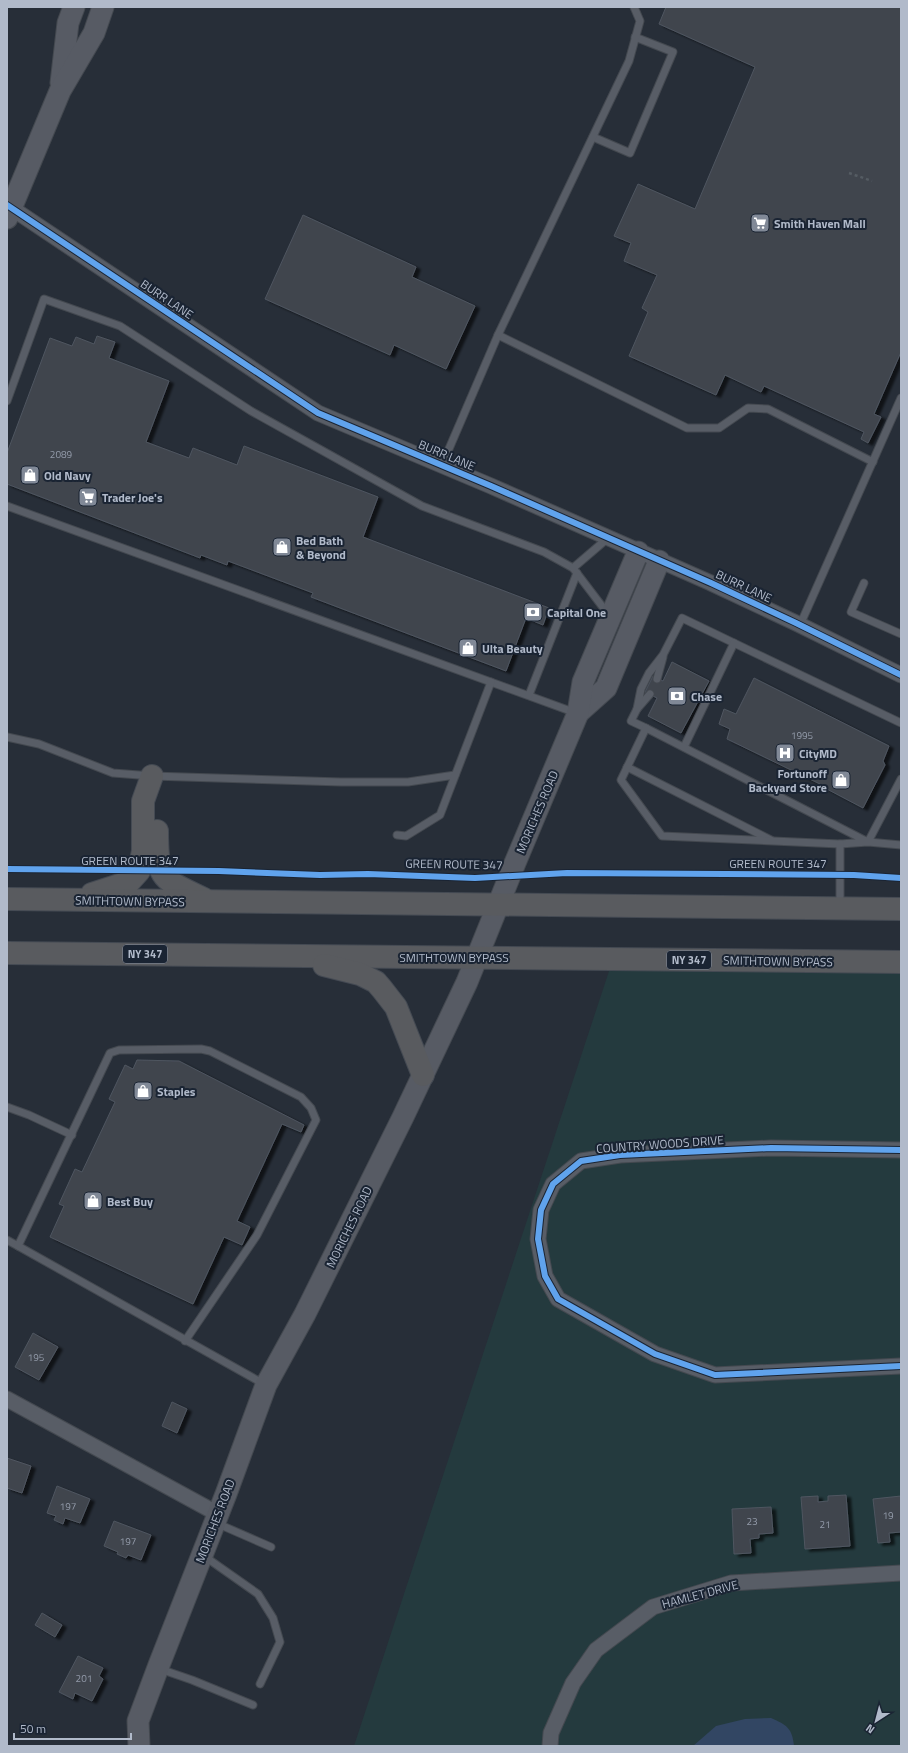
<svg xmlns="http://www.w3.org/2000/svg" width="908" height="1753" font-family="'Titillium Web',sans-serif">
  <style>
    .green { fill: #243a3e }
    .water { fill: #324663 }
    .building { fill: #3f444e; stroke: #4f5660; filter: url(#shadow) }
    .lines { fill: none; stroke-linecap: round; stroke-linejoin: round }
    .lane-casing { stroke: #444950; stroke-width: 9 }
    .street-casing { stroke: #444950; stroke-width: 17 }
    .secondary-casing { stroke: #444950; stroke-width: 23 }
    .highway-casing { stroke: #444a53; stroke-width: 24 }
    .path { stroke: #555c63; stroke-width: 2.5; stroke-dasharray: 3 3; stroke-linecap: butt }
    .lane { stroke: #585d66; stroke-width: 7 }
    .street { stroke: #585d66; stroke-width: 15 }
    .secondary { stroke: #575b64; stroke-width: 21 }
    .highway { stroke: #595b5f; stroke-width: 22 }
    .cycleway-casing { stroke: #1a2433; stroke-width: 8 }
    .cycleway { stroke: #60a3ed; stroke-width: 6 }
    .labels { text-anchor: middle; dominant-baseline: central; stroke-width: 4; stroke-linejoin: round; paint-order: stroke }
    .number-label { font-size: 10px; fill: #949cab }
    .shield { fill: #1a2433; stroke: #848d9d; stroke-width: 1 }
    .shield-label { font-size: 11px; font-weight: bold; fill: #b1baca }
    .poi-label { font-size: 12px; font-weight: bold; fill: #b1baca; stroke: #1a2433; text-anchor: start }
    .street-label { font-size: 12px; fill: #b1baca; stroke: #1a2433 }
  </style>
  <defs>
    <filter id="shadow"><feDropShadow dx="4.5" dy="2.5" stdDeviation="1" flood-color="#0009"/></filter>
  </defs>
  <rect width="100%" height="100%" fill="#272e38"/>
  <path class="green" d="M901 958V1746H354L611 965Z"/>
  <path class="water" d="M771 1718C787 1725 792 1728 794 1746H693L716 1726 745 1719Z"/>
  <g class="building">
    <path d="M666 7H901V352L874 414 881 417 868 443 861 439 864 432 764 386 761 392 725 375 716 395 629 356 648 312 642 308 657 275 624 261 631 243 614 236 638 184 695 209 755 67 659 24Z"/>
    <path d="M303 215 416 267 412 277 475 306 446 369 394 345 390 355 265 299Z"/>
    <path d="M97 336 115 342 109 358 169 381 146 442 189 458 193 448 237 465 244 446 378 497 363 537 549 608 543 625 526 618 506 671 311 597 313 593 228 561 227 565 201 555 200 558 7 484V453L50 338 72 346 76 337 94 344Z"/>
    <path d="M672 662 709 681 681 733 648 716 657 698 645 692 653 676 663 681Z"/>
    <path d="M754 678 889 746 883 761 885 765 863 808 825 788 820 784 727 739 730 729 719 724 724 709 736 714Z"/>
    <path d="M137 1060 179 1061 304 1125 301 1132 282 1124 237 1221 250 1227 242 1245 224 1237 193 1304 50 1237 64 1206 59 1204 75 1169 82 1172 115 1102 109 1099 125 1065 133 1069Z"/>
    <path d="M33 1333 58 1347 39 1380 15 1367Z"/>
    <path d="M172 1402 187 1409 177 1433 162 1426Z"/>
    <path d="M7 1458 31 1466 22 1493 7 1488Z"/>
    <path d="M57 1486 90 1499 80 1523 65 1518 63 1524 54 1520 56 1516 47 1513Z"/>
    <path d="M846 1495 850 1546 805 1549 801 1497 818 1496V1502L828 1501V1496Z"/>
    <path d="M901 1496V1532L889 1533 890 1542 878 1543 873 1499Z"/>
    <path d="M771 1507 773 1533 759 1534V1538L750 1539 751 1553 734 1554 732 1509Z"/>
    <path d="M114 1521 151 1535 141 1560 128 1555 126 1558 117 1554 118 1552 104 1546Z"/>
    <path d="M42 1613 62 1625 55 1637 35 1625Z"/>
    <path d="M78 1656 103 1668 99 1676 103 1679 92 1701 75 1693 73 1699 59 1692Z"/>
  </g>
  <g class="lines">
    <defs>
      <g id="lane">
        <path d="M593 137 630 153 673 52 635 37"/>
        <path d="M498 335 687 428H719L748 408 768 409 873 462"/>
        <path d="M7 401 44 299 120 326 251 411 422 506 544 552 573 568 608 614"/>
        <path d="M442 465 498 335 629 61 640 21 634 7"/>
        <path d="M7 506 576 713"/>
        <path d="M573 568 608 538"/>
        <path d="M864 583 851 612 901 634"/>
        <path d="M800 625 901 398"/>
        <path d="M657 679 663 657"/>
        <path d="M529 695 577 573"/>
        <path d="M637 709 650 694"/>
        <path d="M646 728 631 721 637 709 641 689 649 673 663 655 682 618 734 643"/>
        <path d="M7 737 39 744 113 773 152 776 341 782H408L455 775"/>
        <path d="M684 747 734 643 901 723"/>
        <path d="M627 767 771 840"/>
        <path d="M901 779 868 842 646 728 621 780 662 836 840 844 868 842 901 845"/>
        <path d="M397 835 406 836 440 815 491 682"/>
        <path d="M840 905V844"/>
        <path d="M7 1107 29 1115 72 1135"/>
        <path d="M7 1240 18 1246"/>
        <path d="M185 1341 257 1235 316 1120 311 1108 301 1097 210 1051 201 1049 119 1050 110 1053 18 1246 264 1384"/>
        <path d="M216 1523 271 1547"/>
        <path d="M204 1556 258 1594 273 1618 280 1642 260 1684"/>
        <path d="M160 1669 192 1680 253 1705"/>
      </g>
      <g id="street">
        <path d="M7 205 318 413 491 486 711 583 796 623 901 675"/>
        <path d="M901 1150 771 1148 620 1155 581 1161 553 1184 541 1210 538 1239 545 1276 558 1299 655 1354 715 1375 901 1366"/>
        <path d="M7 1399 218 1514"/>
        <path d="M550 1746 551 1733 573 1683 596 1650 653 1607 731 1583 901 1573"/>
      </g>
      <g id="secondary">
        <path d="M61 83 68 23 74 7"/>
        <path d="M7 218 60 91 94 33 103 7"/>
        <path d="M578 713 606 688 659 561"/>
        <path d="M139 1746 138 1721 159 1665 226 1494 266 1385 305 1314 403 1117 467 982 515 863 578 713 583 682 638 552"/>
      </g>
      <g id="highway">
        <path d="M157 831C157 881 161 878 204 899"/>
        <path d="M92 894 129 882 139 871 143 851V801L152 776"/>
        <path d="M7 899 901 909"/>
        <path d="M7 953 901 962"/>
        <path d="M324 965 360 974 376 982 382 989 396 1007 423 1075"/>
      </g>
    </defs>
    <use href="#lane" class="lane-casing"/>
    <use href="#street" class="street-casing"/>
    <use href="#secondary" class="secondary-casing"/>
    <use href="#highway" class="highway-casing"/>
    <path class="path" d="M849 173 872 181"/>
    <use href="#lane" class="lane"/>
    <use href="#street" class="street"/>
    <use href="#secondary" class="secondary"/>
    <use href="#highway" class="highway"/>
    <defs>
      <g id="cycleway">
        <path d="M7 205 318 413 491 486 711 583 796 623 901 675"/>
        <path d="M7 869 219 871 320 875 368 874 475 878 567 873 854 875 901 878"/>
        <path d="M901 1150 771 1148 620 1155 581 1161 553 1184 541 1210 538 1239 545 1276 558 1299 655 1354 715 1375 901 1366"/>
      </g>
    </defs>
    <use href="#cycleway" class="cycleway-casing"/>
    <use href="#cycleway" class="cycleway"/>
  </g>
  <defs>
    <symbol id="supermarket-square" viewBox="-11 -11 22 22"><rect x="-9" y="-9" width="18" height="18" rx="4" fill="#818997" stroke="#1a2433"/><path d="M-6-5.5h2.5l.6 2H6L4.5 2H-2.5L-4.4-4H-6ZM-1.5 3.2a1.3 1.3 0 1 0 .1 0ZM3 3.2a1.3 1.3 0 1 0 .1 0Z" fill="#fff"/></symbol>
    <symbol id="shop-square" viewBox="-11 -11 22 22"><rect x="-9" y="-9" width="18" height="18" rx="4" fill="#818997" stroke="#1a2433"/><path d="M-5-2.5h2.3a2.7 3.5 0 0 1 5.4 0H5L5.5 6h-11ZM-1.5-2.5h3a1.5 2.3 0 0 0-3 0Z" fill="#fff"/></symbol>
    <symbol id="bank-square" viewBox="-11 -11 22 22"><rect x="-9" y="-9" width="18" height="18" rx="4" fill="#818997" stroke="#1a2433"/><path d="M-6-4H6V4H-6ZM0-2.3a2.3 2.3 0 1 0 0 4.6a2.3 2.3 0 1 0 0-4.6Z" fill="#fff"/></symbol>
    <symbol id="hospital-square" viewBox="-11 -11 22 22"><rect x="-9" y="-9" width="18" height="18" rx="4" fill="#818997" stroke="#1a2433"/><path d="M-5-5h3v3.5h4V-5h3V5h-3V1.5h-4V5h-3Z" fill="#fff"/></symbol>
  </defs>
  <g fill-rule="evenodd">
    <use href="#supermarket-square" x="749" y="212" width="22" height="22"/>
    <use href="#shop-square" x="19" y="464" width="22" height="22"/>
    <use href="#supermarket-square" x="77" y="486" width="22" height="22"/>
    <use href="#shop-square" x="271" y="536" width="22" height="22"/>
    <use href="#bank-square" x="522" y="601" width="22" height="22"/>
    <use href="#shop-square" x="457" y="637" width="22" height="22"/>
    <use href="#bank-square" x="666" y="685" width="22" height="22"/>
    <use href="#hospital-square" x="774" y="742" width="22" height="22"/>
    <use href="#shop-square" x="830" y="769" width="22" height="22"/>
    <use href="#shop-square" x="132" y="1080" width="22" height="22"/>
    <use href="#shop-square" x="82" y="1190" width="22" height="22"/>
  </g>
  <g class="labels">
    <g class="number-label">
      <text x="61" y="454">2089</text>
      <text x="802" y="735">1995</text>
      <text x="36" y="1357">195</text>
      <text x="68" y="1506">197</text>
      <text x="888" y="1515">19</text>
      <text x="752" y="1521">23</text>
      <text x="825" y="1524">21</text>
      <text x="128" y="1541">197</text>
      <text x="84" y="1678">201</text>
    </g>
    <g class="shield">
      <rect x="123" y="945" width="44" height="18" rx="3"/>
      <rect x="667" y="951" width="44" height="18" rx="3"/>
    </g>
    <g class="shield-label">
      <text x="145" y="954">NY 347</text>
      <text x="689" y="960">NY 347</text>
    </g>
    <g class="poi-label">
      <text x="774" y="223">Smith Haven Mall</text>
      <text x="44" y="475">Old Navy</text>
      <text x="102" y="497">Trader Joe's</text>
      <text x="296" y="540">Bed Bath<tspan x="296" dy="14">&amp; Beyond</tspan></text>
      <text x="547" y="612">Capital One</text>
      <text x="482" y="648">Ulta Beauty</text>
      <text x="691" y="696">Chase</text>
      <text x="799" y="753">CityMD</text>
      <text x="827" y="773" text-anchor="end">Fortunoff<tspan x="827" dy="14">Backyard Store</tspan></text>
      <text x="157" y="1091">Staples</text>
      <text x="107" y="1201">Best Buy</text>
    </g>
    <g class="street-label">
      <text transform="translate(167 299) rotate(34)">BURR LANE</text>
      <text transform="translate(447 455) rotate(23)">BURR LANE</text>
      <text transform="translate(744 586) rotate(25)">BURR LANE</text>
      <text transform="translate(537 812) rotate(-67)">MORICHES ROAD</text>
      <text x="130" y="860">GREEN ROUTE 347</text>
      <text x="778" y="863">GREEN ROUTE 347</text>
      <text transform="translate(454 864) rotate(1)">GREEN ROUTE 347</text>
      <text transform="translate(130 901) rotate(1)">SMITHTOWN BYPASS</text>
      <text x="454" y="957">SMITHTOWN BYPASS</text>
      <text transform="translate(778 961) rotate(1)">SMITHTOWN BYPASS</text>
      <text transform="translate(660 1144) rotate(-4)">COUNTRY WOODS DRIVE</text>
      <text transform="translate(349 1227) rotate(-64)">MORICHES ROAD</text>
      <text transform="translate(215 1521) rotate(-69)">MORICHES ROAD</text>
      <text transform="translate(700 1594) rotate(-15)">HAMLET DRIVE</text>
    </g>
  </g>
  <rect width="908" height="1753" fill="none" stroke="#b1baca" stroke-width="16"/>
  <g transform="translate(876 1721) rotate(216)" stroke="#1a2433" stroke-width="3" paint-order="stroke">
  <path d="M0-3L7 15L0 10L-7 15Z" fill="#b1baca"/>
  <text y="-6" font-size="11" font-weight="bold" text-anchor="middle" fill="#b1baca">N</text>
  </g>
  <path d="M14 1733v6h117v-6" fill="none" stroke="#b1baca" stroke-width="2"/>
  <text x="20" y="1733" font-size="12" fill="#b1baca" stroke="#1a2433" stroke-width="3" paint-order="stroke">50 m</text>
</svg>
